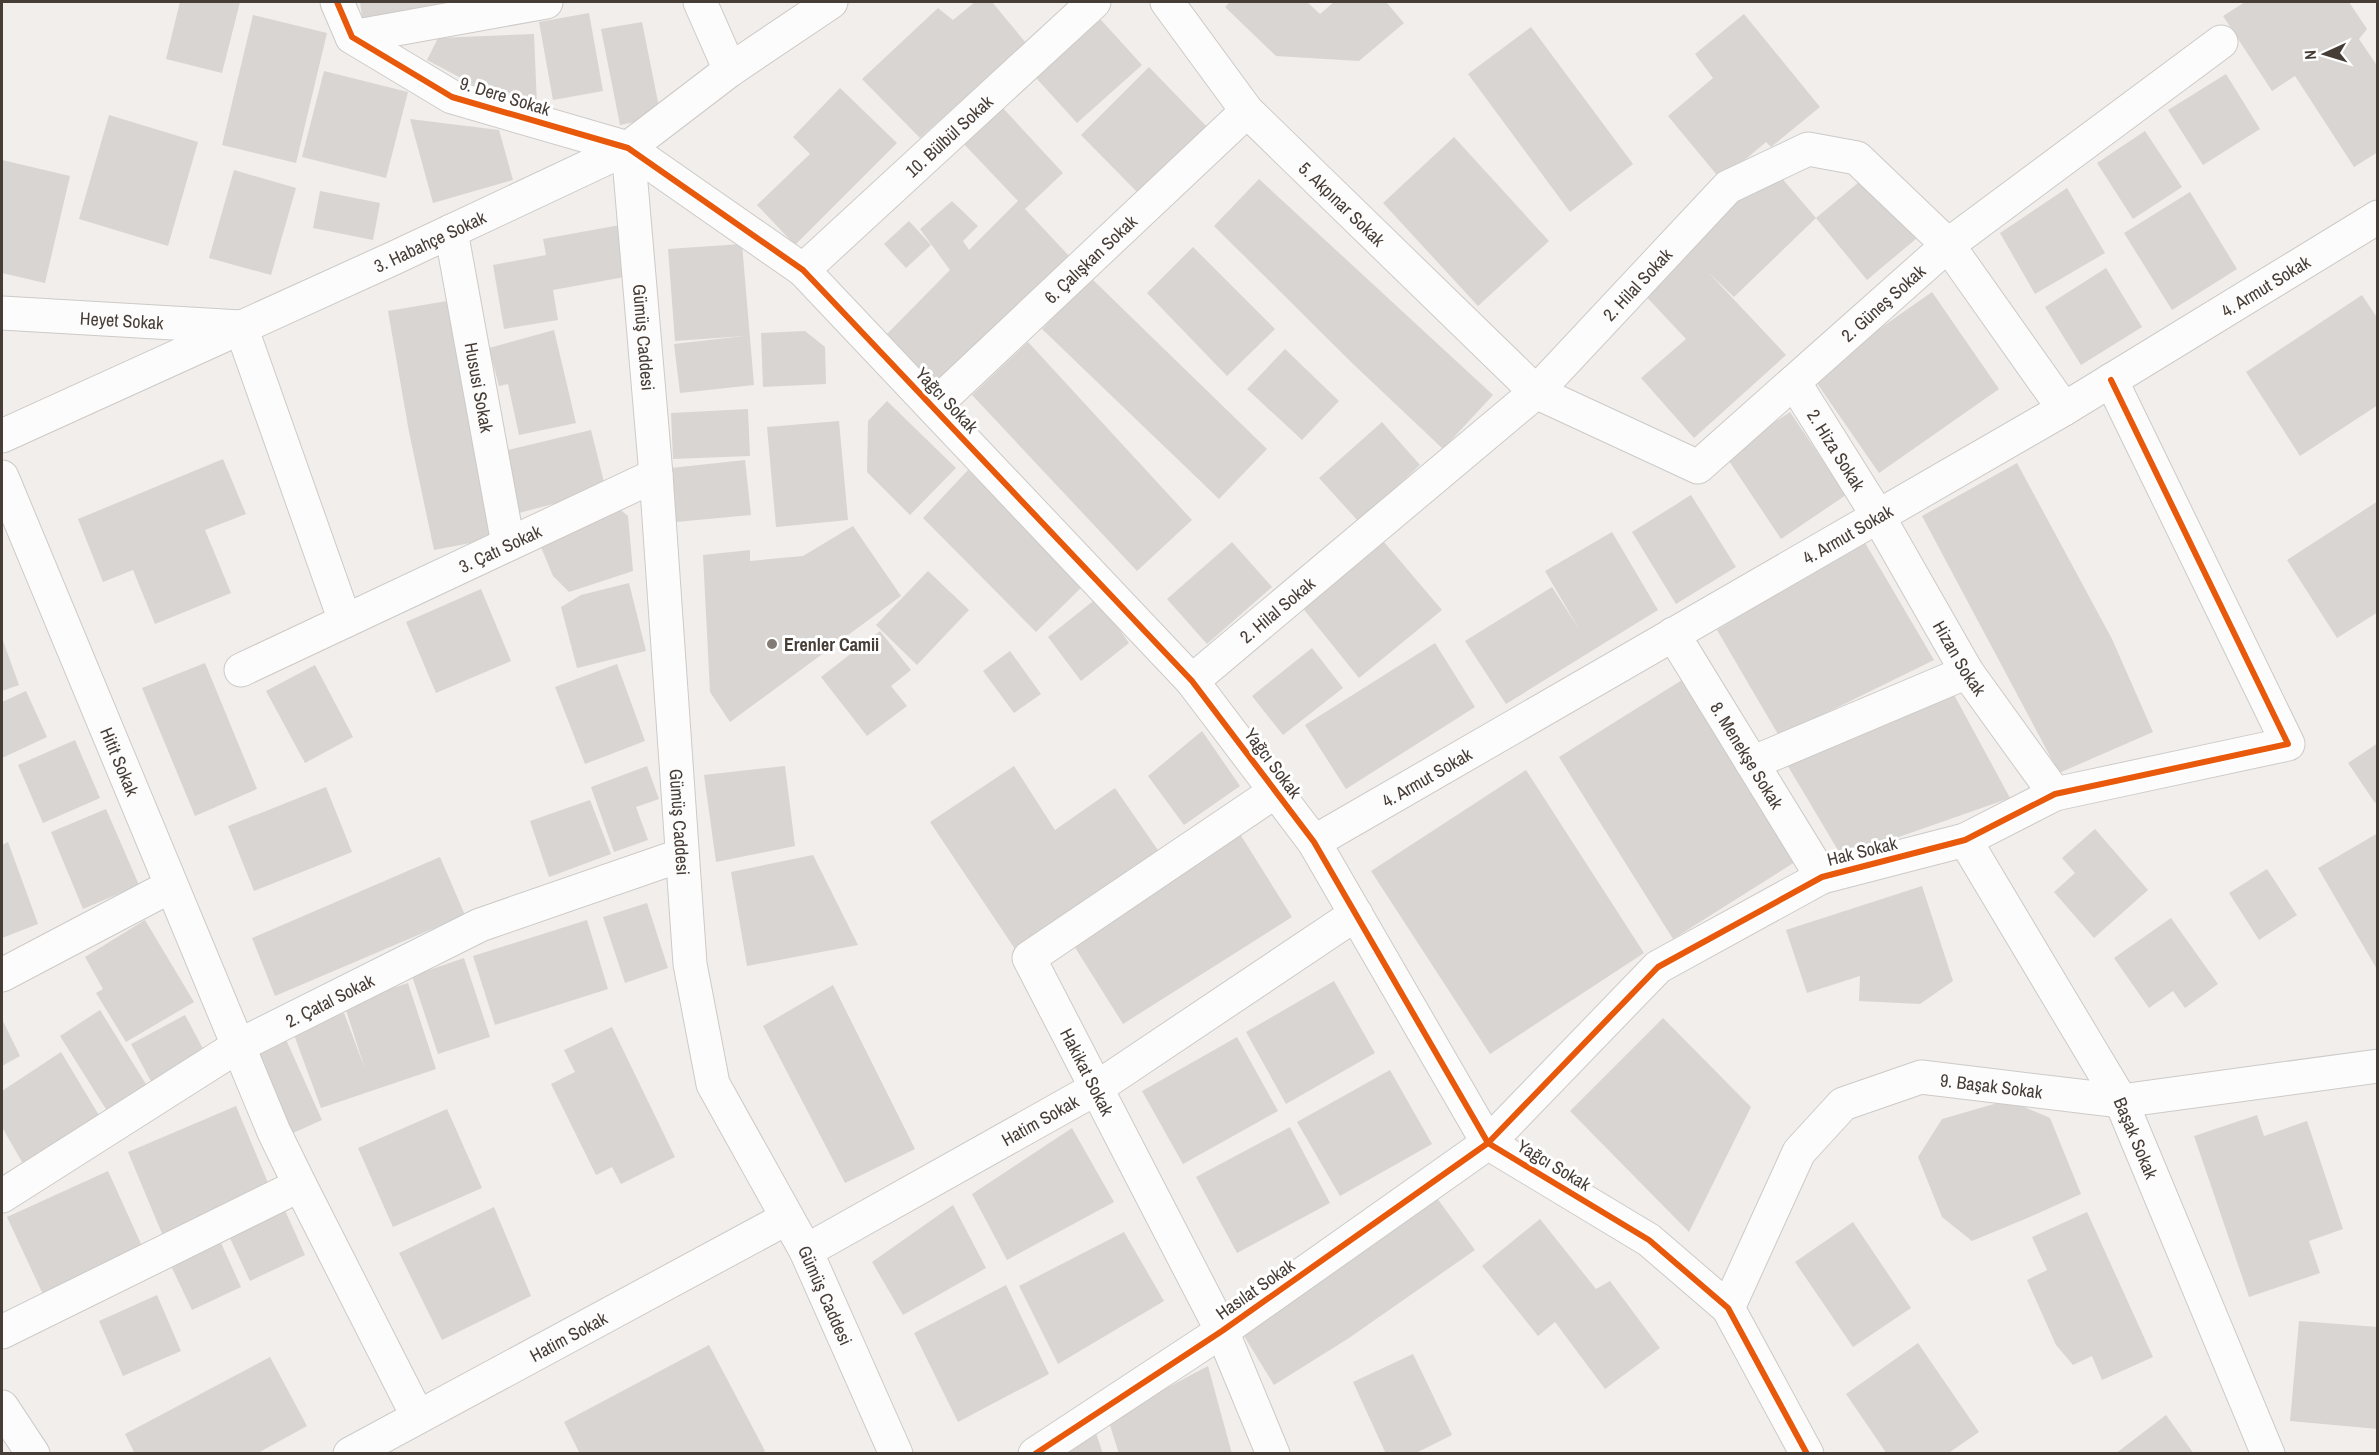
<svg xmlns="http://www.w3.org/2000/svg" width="2379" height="1455" font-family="'Archivo Narrow',sans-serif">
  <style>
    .building { fill: #d9d5d2 }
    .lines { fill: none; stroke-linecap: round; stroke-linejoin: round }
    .minor-casing { stroke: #cdcac7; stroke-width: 35 }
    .tertiary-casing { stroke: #cdcac7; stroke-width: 35 }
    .minor { stroke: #fdfcfc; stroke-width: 33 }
    .tertiary { stroke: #fdfcfc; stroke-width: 33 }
    .cycleway-casing { stroke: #fff; stroke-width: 10 }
    .cycleway { stroke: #e8590c; stroke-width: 6 }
    .poi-dot { fill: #827b76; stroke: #fff; stroke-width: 2 }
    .labels { text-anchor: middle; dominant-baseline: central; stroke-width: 6; stroke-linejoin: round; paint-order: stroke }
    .street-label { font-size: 18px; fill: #473d37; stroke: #fff }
    .poi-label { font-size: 18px; font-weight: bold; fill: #473d37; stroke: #fff; text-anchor: start }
  </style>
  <rect width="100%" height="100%" fill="#f1eeeb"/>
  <g class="building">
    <path d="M180 2H240L222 73 166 59Z"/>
    <path d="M360 2H449V3L362 18Z"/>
    <path d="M975 2H992L1026 43 920 138 862 79 938 8 953 20Z"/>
    <path d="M1230 2H1307L1320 14 1334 2H1386L1404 23 1359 61 1276 56 1225 7Z"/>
    <path d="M2245 2H2349L2367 29 2359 39 2378 67V152L2354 167 2295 76 2272 91 2223 16Z"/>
    <path d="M1092 10 1142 65 1077 123 1028 69Z"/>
    <path d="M589 13 603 91 553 100 539 22Z"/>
    <path d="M1744 14 1820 107 1771 147 1766 142 1721 180 1668 116 1713 78 1695 54Z"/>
    <path d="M253 15 327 33 296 163 222 145Z"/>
    <path d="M642 22 661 117 620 125 601 29Z"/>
    <path d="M1531 27 1633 164 1570 212 1468 74Z"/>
    <path d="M534 34 537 106 491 94 427 60 438 38Z"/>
    <path d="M1149 67 1208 128 1140 195 1081 135Z"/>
    <path d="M324 71 408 92 386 178 302 157Z"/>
    <path d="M2226 74 2260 129 2203 165 2168 110Z"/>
    <path d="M840 88 897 143 795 245 757 205 810 154 793 137Z"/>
    <path d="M1001 106 1063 173 1025 209 1071 258 933 387 884 337 950 270 920 229 952 201 978 226 963 241 969 250 1018 201 962 142Z"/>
    <path d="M109 115 198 142 168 246 79 219Z"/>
    <path d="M410 119 499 130 513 180 433 203Z"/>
    <path d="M2145 131 2182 187 2133 219 2097 163Z"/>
    <path d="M1454 137 1549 241 1478 306 1383 203Z"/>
    <path d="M2 160 70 176 45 283 2 273Z"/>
    <path d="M1774 169 1816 218 1734 297 1708 272 1786 355 1694 438 1641 378 1686 339 1642 292 1734 204Z"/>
    <path d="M234 170 296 188 271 275 209 258Z"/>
    <path d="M1865 177 1917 238 1867 280 1816 218Z"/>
    <path d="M1259 179 1493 395 1443 449 1352 363 1214 226Z"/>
    <path d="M2067 188 2105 253 2035 294 2000 233Z"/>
    <path d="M320 191 380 203 373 240 313 228Z"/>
    <path d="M2190 192 2237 269 2172 310 2124 233Z"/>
    <path d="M909 221 931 245 906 268 884 244Z"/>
    <path d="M620 225 630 276 553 290 558 320 504 329 493 265 546 255 543 239Z"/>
    <path d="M742 244 754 385 680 393 674 344 744 336 675 341 668 249Z"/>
    <path d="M1193 247 1275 329 1227 376 1147 293Z"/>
    <path d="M2106 268 2142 327 2081 365 2045 307Z"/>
    <path d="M1091 278 1267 449 1219 499 1042 329Z"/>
    <path d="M1932 292 1999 389 1879 473 1812 376Z"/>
    <path d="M2362 295 2378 319V405L2300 456 2246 372Z"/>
    <path d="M447 301 469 418 497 538 434 550 409 432 388 311Z"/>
    <path d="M554 330 576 423 519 435 508 384 499 386 489 348Z"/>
    <path d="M805 331 825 347 826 384 763 387 761 333Z"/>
    <path d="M1028 342 1192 520 1137 571 972 395Z"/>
    <path d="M1285 349 1339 401 1302 440 1247 389Z"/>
    <path d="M887 401 956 468 910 515 867 472 868 421Z"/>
    <path d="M748 409 750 456 673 459 671 413Z"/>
    <path d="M1790 412 1846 495 1781 539 1725 455Z"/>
    <path d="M839 421 848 520 776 527 767 427Z"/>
    <path d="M1382 422 1420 465 1359 522 1319 478Z"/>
    <path d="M591 430 606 490 519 513 504 451Z"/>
    <path d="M223 459 246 514 205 530 231 593 155 624 133 570 103 582 78 519Z"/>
    <path d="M745 460 751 515 676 522 671 468Z"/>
    <path d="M2017 463 2112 639 2153 732 2059 773 1922 516Z"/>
    <path d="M968 470 1084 585 1036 632 923 518Z"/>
    <path d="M1691 495 1736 567 1676 604 1632 532Z"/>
    <path d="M2378 501V612L2337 638 2287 560Z"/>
    <path d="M616 506 628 516 633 571 569 592 553 576 538 540Z"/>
    <path d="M853 526 901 596 730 722 710 692 703 555 750 550V561L803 556Z"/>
    <path d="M1612 532 1658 610 1506 704 1465 641 1552 587 1579 629 1545 571Z"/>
    <path d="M1378 535 1442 610 1359 678 1297 601Z"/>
    <path d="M1864 541 1934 660 1779 736 1717 630Z"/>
    <path d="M1232 542 1272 587 1207 644 1167 599Z"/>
    <path d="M928 571 969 610 917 665 876 625Z"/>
    <path d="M629 583 646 651 577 668 561 607 581 595Z"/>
    <path d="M481 589 511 661 436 693 406 622Z"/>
    <path d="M1097 598 1129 643 1081 681 1048 637Z"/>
    <path d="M880 631 911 670 891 686 907 706 867 736 821 677Z"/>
    <path d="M2 638 19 685 2 691Z"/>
    <path d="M1435 643 1475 707 1346 789 1305 725Z"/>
    <path d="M1312 648 1343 688 1283 735 1252 696Z"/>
    <path d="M1010 651 1041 694 1014 713 983 671Z"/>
    <path d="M205 663 257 789 195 816 142 688Z"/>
    <path d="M617 664 645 741 585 764 555 687Z"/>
    <path d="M315 665 353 737 305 763 266 691Z"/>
    <path d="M1682 680 1795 862 1673 939 1559 757Z"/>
    <path d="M26 691 47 737 2 758V702Z"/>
    <path d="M1952 691 2010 798 1842 857 1786 763Z"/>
    <path d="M1202 731 1240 786 1184 825 1148 776Z"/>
    <path d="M75 740 100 798 43 823 18 765Z"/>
    <path d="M2378 743V801L2375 803 2348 763Z"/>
    <path d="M647 766 659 799 636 807 648 840 614 852 591 787Z"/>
    <path d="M785 766 795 846 716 862 704 775Z"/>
    <path d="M1014 766 1055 830 1115 788 1162 856 1019 955 930 822Z"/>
    <path d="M1526 770 1644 953 1490 1054 1371 871Z"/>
    <path d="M326 787 352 852 254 891 228 826Z"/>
    <path d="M590 800 611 854 549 877 530 821Z"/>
    <path d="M106 809 139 885 83 909 51 832Z"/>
    <path d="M2095 829 2148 890 2094 938 2054 892 2075 873 2062 858Z"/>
    <path d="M2378 833V971L2318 868Z"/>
    <path d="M1240 834 1292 917 1123 1024 1071 941Z"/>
    <path d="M8 842 38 924 2 938V845Z"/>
    <path d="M813 855 858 945 747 966 731 872Z"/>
    <path d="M440 857 465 915 275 996 252 938Z"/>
    <path d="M2267 869 2297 915 2259 940 2229 893Z"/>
    <path d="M1922 886 1953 981 1920 1004 1859 1001 1860 976 1807 993 1786 930Z"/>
    <path d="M647 903 668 968 625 983 603 917Z"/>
    <path d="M2171 918 2218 984 2185 1008 2173 991 2149 1008 2114 958Z"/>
    <path d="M145 920 194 1002 126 1042 96 993 103 989 85 957Z"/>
    <path d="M587 920 608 989 495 1025 473 956Z"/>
    <path d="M464 958 490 1037 438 1054 412 976Z"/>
    <path d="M1334 981 1375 1053 1286 1104 1246 1032Z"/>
    <path d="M408 983 436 1069 321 1108 293 1032 344 1013 365 1069 344 1004Z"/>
    <path d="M833 985 915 1149 845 1183 763 1026Z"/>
    <path d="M100 1010 149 1089 109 1114 60 1036Z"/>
    <path d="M185 1015 208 1058 154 1087 131 1044Z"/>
    <path d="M1663 1018 1751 1107 1689 1232 1570 1111Z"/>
    <path d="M2 1019 20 1056 2 1066Z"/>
    <path d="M612 1027 675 1157 621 1184 612 1167 596 1175 551 1084 575 1072 564 1050Z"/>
    <path d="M284 1035 322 1120 284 1137 245 1052Z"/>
    <path d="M1237 1037 1278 1111 1183 1164 1142 1091Z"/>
    <path d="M61 1052 103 1122 26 1169 2 1127V1091Z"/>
    <path d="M1390 1070 1432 1144 1340 1196 1297 1122Z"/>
    <path d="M2008 1100 2050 1118 2081 1194 2025 1219 1972 1241 1942 1217 1918 1157 1942 1119Z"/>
    <path d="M236 1106 271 1190 163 1236 128 1152Z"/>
    <path d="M447 1109 482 1188 393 1227 358 1148Z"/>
    <path d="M2257 1115 2264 1136 2307 1121 2343 1229 2309 1241 2320 1273 2249 1297 2194 1136Z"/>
    <path d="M1290 1127 1330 1203 1237 1253 1196 1177Z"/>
    <path d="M1072 1128 1114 1202 1007 1260 972 1194Z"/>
    <path d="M108 1171 147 1257 47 1303 7 1217Z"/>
    <path d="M1431 1190 1475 1250 1349 1338 1274 1385 1238 1326Z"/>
    <path d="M953 1205 986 1268 903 1315 872 1262Z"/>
    <path d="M494 1207 531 1296 442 1340 399 1253Z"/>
    <path d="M284 1208 305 1255 250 1281 228 1234Z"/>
    <path d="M2087 1212 2153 1357 2102 1380 2092 1356 2073 1365 2056 1345 2027 1280 2047 1270 2032 1237Z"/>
    <path d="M1540 1219 1596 1289 1610 1281 1660 1348 1605 1389 1555 1322 1538 1336 1482 1266Z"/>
    <path d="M1853 1222 1911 1308 1853 1347 1795 1262Z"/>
    <path d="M1124 1232 1164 1301 1058 1364 1019 1286Z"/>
    <path d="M221 1243 241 1287 192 1310 171 1266Z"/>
    <path d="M1006 1285 1049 1374 958 1422 914 1333Z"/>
    <path d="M157 1295 181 1351 123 1376 99 1321Z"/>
    <path d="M2299 1321 2378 1327V1429L2290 1421Z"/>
    <path d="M1918 1343 1979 1432 1947 1454H1887L1846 1394Z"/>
    <path d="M709 1345 765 1451 759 1454H580L564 1422Z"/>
    <path d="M1413 1354 1452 1435 1414 1454H1386L1353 1382Z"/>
    <path d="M270 1357 307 1426 256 1454H135L125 1434Z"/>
    <path d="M1208 1366 1232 1454H1119L1108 1419Z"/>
    <path d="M2166 1415 2194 1454H2115Z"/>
    <path d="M1094 1427 1103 1454H1051Z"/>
  </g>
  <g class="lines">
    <defs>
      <g id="minor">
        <path d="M337 2 352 37 452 97 628 148 803 270 1192 681 1314 842 1488 1143 1649 1240 1728 1308 1807 1454"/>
        <path d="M700 2 730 70"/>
        <path id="s1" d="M1167 2 1247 111 1536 392 1698 467 1948 245 2221 42"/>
        <path d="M352 37 546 2"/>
        <path id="s2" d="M451 231 508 544"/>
        <path id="s3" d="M803 270 1094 2"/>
        <path id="s4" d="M2 313 241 327 345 621"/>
        <path id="s5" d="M1794 382 1878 516 1967 672 2055 794"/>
        <path id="s6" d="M933 407 1247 111"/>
        <path id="s7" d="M2 477 274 1132 300 1185 418 1417"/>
        <path id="s8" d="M1673 634 1822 877"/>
        <path id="s9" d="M241 670 656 475"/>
        <path id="s10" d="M1192 681 1536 392 1728 187 1808 149 1857 158 1948 245 2064 409"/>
        <path d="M1752 763 1967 672"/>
        <path id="s11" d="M1965 840 2121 1101 2268 1454"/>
        <path id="s12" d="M1314 842 2064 409 2378 217"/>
        <path d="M2 975 171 886"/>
        <path id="s13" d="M2 1196 238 1046 480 925 682 855"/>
        <path id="s14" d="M806 1251 1095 1089 1356 914"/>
        <path id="s15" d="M1728 1308 1799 1152 1843 1104 1921 1077 2121 1101 2378 1066"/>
        <path d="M2 1332 300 1185"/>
        <path id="s16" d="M350 1454 787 1218"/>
        <path d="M1035 1454 1222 1331 1488 1143 1658 967 1822 877 1965 840 2055 794 2288 744 2111 380"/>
        <path d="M1273 1454 1222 1331 1029 958 1276 791"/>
      </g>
      <g id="tertiary">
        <path id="s17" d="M628 148 656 475 690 964 713 1084 806 1251 896 1454"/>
        <path id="s18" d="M2 436 394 258 628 148 730 70 831 2"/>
        <path d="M2 1407 33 1454"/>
      </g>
    </defs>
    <use href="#minor" class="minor-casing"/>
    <use href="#tertiary" class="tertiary-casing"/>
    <use href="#minor" class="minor"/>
    <use href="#tertiary" class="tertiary"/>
    <defs>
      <g id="cycleway">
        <path d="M337 2 352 37 452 97 628 148 803 270 1192 681 1314 842 1488 1143 1649 1240 1728 1308 1807 1454"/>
        <path d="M1035 1454 1222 1331 1488 1143 1658 967 1822 877 1965 840 2055 794 2288 744 2111 380"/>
      </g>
    </defs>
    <use href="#cycleway" class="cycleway-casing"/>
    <use href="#cycleway" class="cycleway"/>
  </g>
  <circle class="poi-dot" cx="772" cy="644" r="6"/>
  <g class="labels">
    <g class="street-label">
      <text transform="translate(505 96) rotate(17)">9. Dere Sokak</text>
      <text stroke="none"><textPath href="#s3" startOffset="198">10. Bülbül Sokak</textPath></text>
      <text stroke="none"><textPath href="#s1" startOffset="268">5. Akpınar Sokak</textPath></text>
      <text stroke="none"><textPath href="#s18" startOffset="470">3. Habahçe Sokak</textPath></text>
      <text stroke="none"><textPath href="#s6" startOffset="216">6. Çalışkan Sokak</textPath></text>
      <text stroke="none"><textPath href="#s10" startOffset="597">2. Hilal Sokak</textPath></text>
      <text stroke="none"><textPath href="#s12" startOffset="1102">4. Armut Sokak</textPath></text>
      <text stroke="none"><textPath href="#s1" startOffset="964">2. Güneş Sokak</textPath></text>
      <text stroke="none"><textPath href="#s4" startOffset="120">Heyet Sokak</textPath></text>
      <text stroke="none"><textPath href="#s17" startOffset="190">Gümüş Caddesi</textPath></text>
      <text stroke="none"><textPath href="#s2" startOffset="159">Hususi Sokak</textPath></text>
      <text transform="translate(947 400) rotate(47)">Yağcı Sokak</text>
      <text stroke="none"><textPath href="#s5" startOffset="80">2. Hiza Sokak</textPath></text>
      <text stroke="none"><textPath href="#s12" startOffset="616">4. Armut Sokak</textPath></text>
      <text stroke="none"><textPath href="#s9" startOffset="286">3. Çatı Sokak</textPath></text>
      <text stroke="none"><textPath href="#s10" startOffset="111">2. Hilal Sokak</textPath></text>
      <text stroke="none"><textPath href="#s5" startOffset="322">Hizan Sokak</textPath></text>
      <text stroke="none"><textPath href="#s8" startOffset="142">8. Menekşe Sokak</textPath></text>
      <text stroke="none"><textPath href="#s7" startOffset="308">Hitit Sokak</textPath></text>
      <text transform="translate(1273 763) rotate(53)">Yağcı Sokak</text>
      <text stroke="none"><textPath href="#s12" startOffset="130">4. Armut Sokak</textPath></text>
      <text stroke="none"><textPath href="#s17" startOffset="676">Gümüş Caddesi</textPath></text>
      <text transform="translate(1862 851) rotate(-14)">Hak Sokak</text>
      <text stroke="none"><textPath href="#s13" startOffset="382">2. Çatal Sokak</textPath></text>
      <text transform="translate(1087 1072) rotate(63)">Hakikat Sokak</text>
      <text stroke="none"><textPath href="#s15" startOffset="390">9. Başak Sokak</textPath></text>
      <text stroke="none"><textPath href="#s14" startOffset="268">Hatim Sokak</textPath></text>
      <text stroke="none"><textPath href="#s11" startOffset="344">Başak Sokak</textPath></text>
      <text transform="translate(1554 1165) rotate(31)">Yağcı Sokak</text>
      <text transform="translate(1255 1289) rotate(-35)">Hasılat Sokak</text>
      <text stroke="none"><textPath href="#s17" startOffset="1180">Gümüş Caddesi</textPath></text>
      <text stroke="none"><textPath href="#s16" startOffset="248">Hatim Sokak</textPath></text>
    </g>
    <g class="poi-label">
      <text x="784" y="644">Erenler Camii</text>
    </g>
  </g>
  <rect width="2379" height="1455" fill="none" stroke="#473d37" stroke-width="6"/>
  <g transform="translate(2325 54) rotate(266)" stroke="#ffffff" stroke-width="4.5" paint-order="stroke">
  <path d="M0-4.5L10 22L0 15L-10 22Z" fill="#473d37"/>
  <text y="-9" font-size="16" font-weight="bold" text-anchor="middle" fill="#473d37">N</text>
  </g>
</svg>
